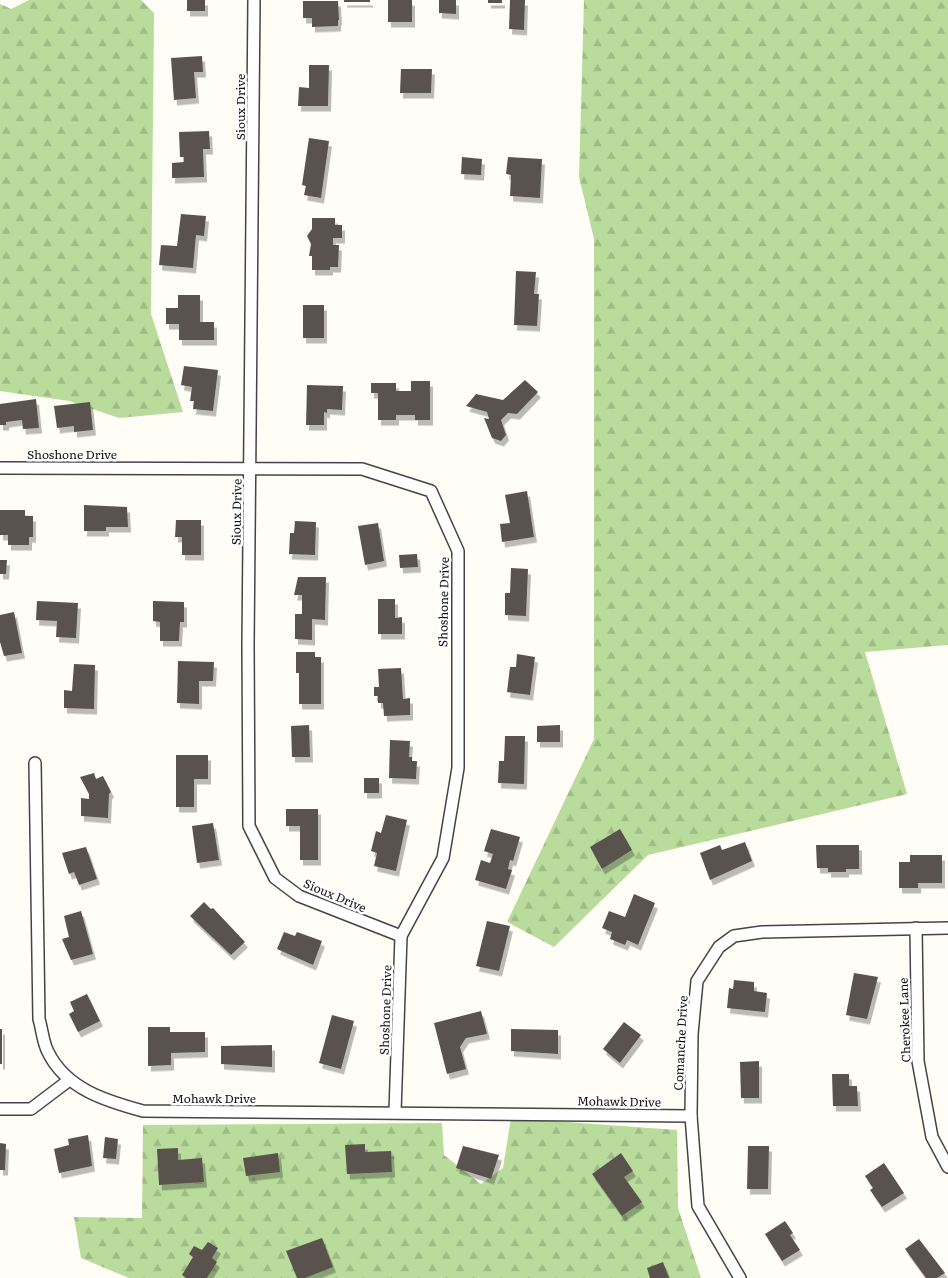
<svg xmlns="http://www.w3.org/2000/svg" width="948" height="1278" font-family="Literata,serif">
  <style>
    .forest { fill: url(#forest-firs) }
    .building { fill: #5a524d; filter: url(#shadow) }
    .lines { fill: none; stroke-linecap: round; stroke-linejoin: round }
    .minor-casing { stroke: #444; stroke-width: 14 }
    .minor { stroke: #fff; stroke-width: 11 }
    .labels { text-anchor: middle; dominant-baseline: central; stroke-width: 5; stroke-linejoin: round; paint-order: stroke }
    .street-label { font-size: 12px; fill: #111; stroke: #fff }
  </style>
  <defs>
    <pattern id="forest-firs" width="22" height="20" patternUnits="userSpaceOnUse" patternTransform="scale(1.25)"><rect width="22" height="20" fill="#b9dc9c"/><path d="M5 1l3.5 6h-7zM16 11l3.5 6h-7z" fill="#9ebc85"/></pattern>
    <filter id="shadow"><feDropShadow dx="3" dy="5.5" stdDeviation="0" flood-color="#0004"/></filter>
  </defs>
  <rect width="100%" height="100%" fill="#fffdf5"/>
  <g class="forest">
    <path d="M29 0H141L154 13 151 314 183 412 119 418 69 401 0 391V4L11 9Z"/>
    <path d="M584 0H948V645L865 652 907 794 648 855 554 947 507 922 594 739V239L579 177Z"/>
    <path d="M511 1118 677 1130 678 1208 701 1278H129L81 1258 74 1217 142 1218 143 1125 442 1123 444 1155 481 1184 503 1168Z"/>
  </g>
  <g class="building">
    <rect x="187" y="0" width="18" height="11"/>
    <rect x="344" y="0" width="26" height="2"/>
    <rect x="388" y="0" width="24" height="22"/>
    <path d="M439 0H456V14L439 13Z"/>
    <rect x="488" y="0" width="14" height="3"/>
    <path d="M510 0H525L524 30 509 29Z"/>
    <path d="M303 1H338L339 20H338V26L312 27V18H303Z"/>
    <path d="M202 56 203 72H194L196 98 174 100 171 58Z"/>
    <path d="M309 65H329L328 106H298L299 87 309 88Z"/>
    <path d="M401 69H432L431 93H400Z"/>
    <path d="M209 131 210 149H203L204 177 172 178V163L184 162V157H180L179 132Z"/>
    <path d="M309 138 329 141 321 198 304 195 306 186 302 185Z"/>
    <path d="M462 157 482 159 481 175 461 174Z"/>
    <path d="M508 157 542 159 540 198 510 196 511 175 506 174Z"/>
    <path d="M181 214 206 216 204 236 196 235 193 268 159 265 161 245 177 246Z"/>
    <path d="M312 218H335V225H342V238H333V245H339L338 267H330V270H312V256H309L311 244 307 236 312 229Z"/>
    <path d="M516 271 536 272 534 294H539L537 326 514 325Z"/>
    <path d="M178 295H200V322H214V340H179V324H166V308H178Z"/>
    <rect x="303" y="305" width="21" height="33"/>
    <path d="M184 366 218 370 213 411 193 409 194 401H190L192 387 181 385Z"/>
    <path d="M525 380 538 392 517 414 508 413 501 420 506 435 501 441 492 438 484 418 489 419 487 412 466 406 476 394 503 400Z"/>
    <path d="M411 381H430V420H415V415H396V420H378V393H371V383H396V391H411Z"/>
    <path d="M307 385 343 386 342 410 327 409V413L324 412V425H306Z"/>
    <path d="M36 399 39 428 23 429 22 420 6 422V425H0V404Z"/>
    <path d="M90 402 93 430 74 432V426L57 428 54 406Z"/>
    <path d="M527 491 534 537 502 542 500 524 510 523 505 495Z"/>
    <path d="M84 505 127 507 128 527H106V531H84Z"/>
    <path d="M0 510H25V516H33V537H29V545H8V535H0Z"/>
    <path d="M176 520H201V555H182V537H175Z"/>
    <path d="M295 521 316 522 315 555 289 554 290 533H294Z"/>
    <path d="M378 523 384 561 365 565 358 526Z"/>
    <path d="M417 554 418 567 400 568 399 555Z"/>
    <path d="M0 560H7L6 574H0Z"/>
    <path d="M511 568 528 569 526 616 505 615V593H510Z"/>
    <path d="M298 577H326L325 620 312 619V640L295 639V614H302V595H294Z"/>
    <path d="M378 599H395V618L402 617V634H378Z"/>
    <path d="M37 601 78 603 76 638 56 637 57 621 36 620Z"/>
    <path d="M153 601 184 602V622H180L179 641H160V622L153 621Z"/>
    <path d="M14 612 22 653 4 656 0 642V615Z"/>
    <path d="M296 652H315V657H321V704H299V673H296Z"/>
    <path d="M517 654 535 657 530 695 507 692 510 667H516Z"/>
    <path d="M178 661 214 662 213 681H199V704L177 703Z"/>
    <path d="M74 664 95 665 94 709 64 708V690L72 691Z"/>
    <path d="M401 668 403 699 410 698V715L384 716 383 703H378V696H374V687H379L378 669Z"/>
    <path d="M309 725 310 757H292L291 726Z"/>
    <path d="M560 725V742H537V726Z"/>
    <path d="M505 736H525L524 784 498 783 499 761H504Z"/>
    <path d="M390 740 410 741 409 757H412V761H417L416 779 389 778Z"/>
    <path d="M176 755H208V779H194V807H176Z"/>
    <path d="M94 773 96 779 103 776 111 792 109 794 108 818 81 816V798L89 799V794L80 777Z"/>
    <rect x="364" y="778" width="15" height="15"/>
    <path d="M286 809H318V860H300V826H286Z"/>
    <path d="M386 815 407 820 396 871 374 866 377 853 371 851 376 831 381 833Z"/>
    <path d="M213 823 219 860 197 863 192 826Z"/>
    <path d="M491 829 520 837 513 861 510 860 508 869 512 870 506 889 475 880 481 860 490 863 493 854 484 851Z"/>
    <path d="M620 829 632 850 602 869 590 847Z"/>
    <path d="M745 842 752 861 710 880 700 853 720 845 722 850Z"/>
    <path d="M816 845H859V869H846V872H828V868H817Z"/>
    <path d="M86 847 97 879 79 885 74 872 69 874 62 853Z"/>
    <path d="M910 855H942V883H918V888H899V862H910Z"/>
    <path d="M634 894 655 903 638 945 627 940 625 945 610 939 612 932 602 928 609 911 625 917Z"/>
    <path d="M204 902 211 909 213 908 245 942 231 955 190 916Z"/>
    <path d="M81 911 93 954 71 960 62 939 69 937 64 916Z"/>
    <path d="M487 921 510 926 499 971 476 966Z"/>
    <path d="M284 932 295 936 297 932 322 941 313 965 277 949Z"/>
    <path d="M854 973 878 977 867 1019 846 1015Z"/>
    <path d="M734 980 754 982V991L767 993 765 1012 727 1008 729 988 733 989Z"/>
    <path d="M87 994 100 1021 78 1032 69 1014 74 1011 70 1002Z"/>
    <path d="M481 1011 487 1034 466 1038 460 1047 466 1069 447 1074 434 1023Z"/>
    <path d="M332 1015 354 1021 341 1069 319 1063Z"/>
    <path d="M624 1022 641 1035 620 1063 603 1049Z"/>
    <path d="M148 1027H170V1032H205V1052L171 1053V1065L148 1066Z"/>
    <rect x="0" y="1029" width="2" height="35"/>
    <path d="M511 1029 558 1030V1054L511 1051Z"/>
    <path d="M272 1045V1067L221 1064V1046Z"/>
    <path d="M759 1061V1098H741L740 1062Z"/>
    <path d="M832 1074H849V1086H857L858 1106H833Z"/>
    <path d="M88 1135 92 1166 59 1173 54 1149 69 1145 68 1139Z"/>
    <path d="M105 1137 118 1139 116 1159 103 1158Z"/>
    <path d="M0 1143 6 1144 5 1170H0Z"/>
    <path d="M365 1144V1152L391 1151 392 1172 347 1174 345 1145Z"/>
    <path d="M463 1146 499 1155 491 1179 456 1168Z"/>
    <path d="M748 1146H769L768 1189H747Z"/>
    <path d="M178 1148V1160L202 1158 204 1182 159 1185 157 1149Z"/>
    <path d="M278 1153 280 1172 246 1176 243 1158Z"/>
    <path d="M621 1153 633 1171 624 1177 642 1202 622 1216 592 1174Z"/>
    <path d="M884 1163 904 1193 882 1207 870 1190 873 1188 865 1176Z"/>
    <path d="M785 1221 793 1233 790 1235 800 1250 782 1261 765 1234Z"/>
    <path d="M322 1238 333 1267 305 1278H297L286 1251Z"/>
    <path d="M919 1239 945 1273 937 1278H926L905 1249Z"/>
    <path d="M208 1242 218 1248 212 1258 217 1262 207 1278H186L182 1275 193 1257 189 1254 194 1246 202 1250Z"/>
    <path d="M663 1262 669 1278H650L647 1268Z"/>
  </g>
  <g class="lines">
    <defs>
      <g id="minor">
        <path d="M254 0 248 645 249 826 275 878 299 896 401 936"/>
        <path d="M0 468 362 469 431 491 458 551V768L443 858 401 936 395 1112"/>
        <path d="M35 763 39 1019C42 1029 43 1043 48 1052 66 1089 106 1101 143 1111L691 1116"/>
        <path d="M916 928 918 1061 932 1137 948 1167"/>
        <path d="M0 1109H31L68 1081"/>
        <path d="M740 1278 698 1206 691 1116 692 1034 697 981 719 947 734 936 762 932 948 928"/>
      </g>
    </defs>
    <use href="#minor" class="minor-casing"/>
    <use href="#minor" class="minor"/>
  </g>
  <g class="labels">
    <g class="street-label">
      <text transform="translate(240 107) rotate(-90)">Sioux Drive</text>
      <text x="72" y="454">Shoshone Drive</text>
      <text transform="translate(236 512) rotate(-89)">Sioux Drive</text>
      <text transform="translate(443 602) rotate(-89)">Shoshone Drive</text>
      <text transform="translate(335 895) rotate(23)">Sioux Drive</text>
      <text transform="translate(385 1010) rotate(-88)">Shoshone Drive</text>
      <text transform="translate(904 1020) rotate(-92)">Cherokee Lane</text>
      <text transform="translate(680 1043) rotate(-87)">Comanche Drive</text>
      <text x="214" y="1098">Mohawk Drive</text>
      <text transform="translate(619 1101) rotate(1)">Mohawk Drive</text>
    </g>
  </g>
</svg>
